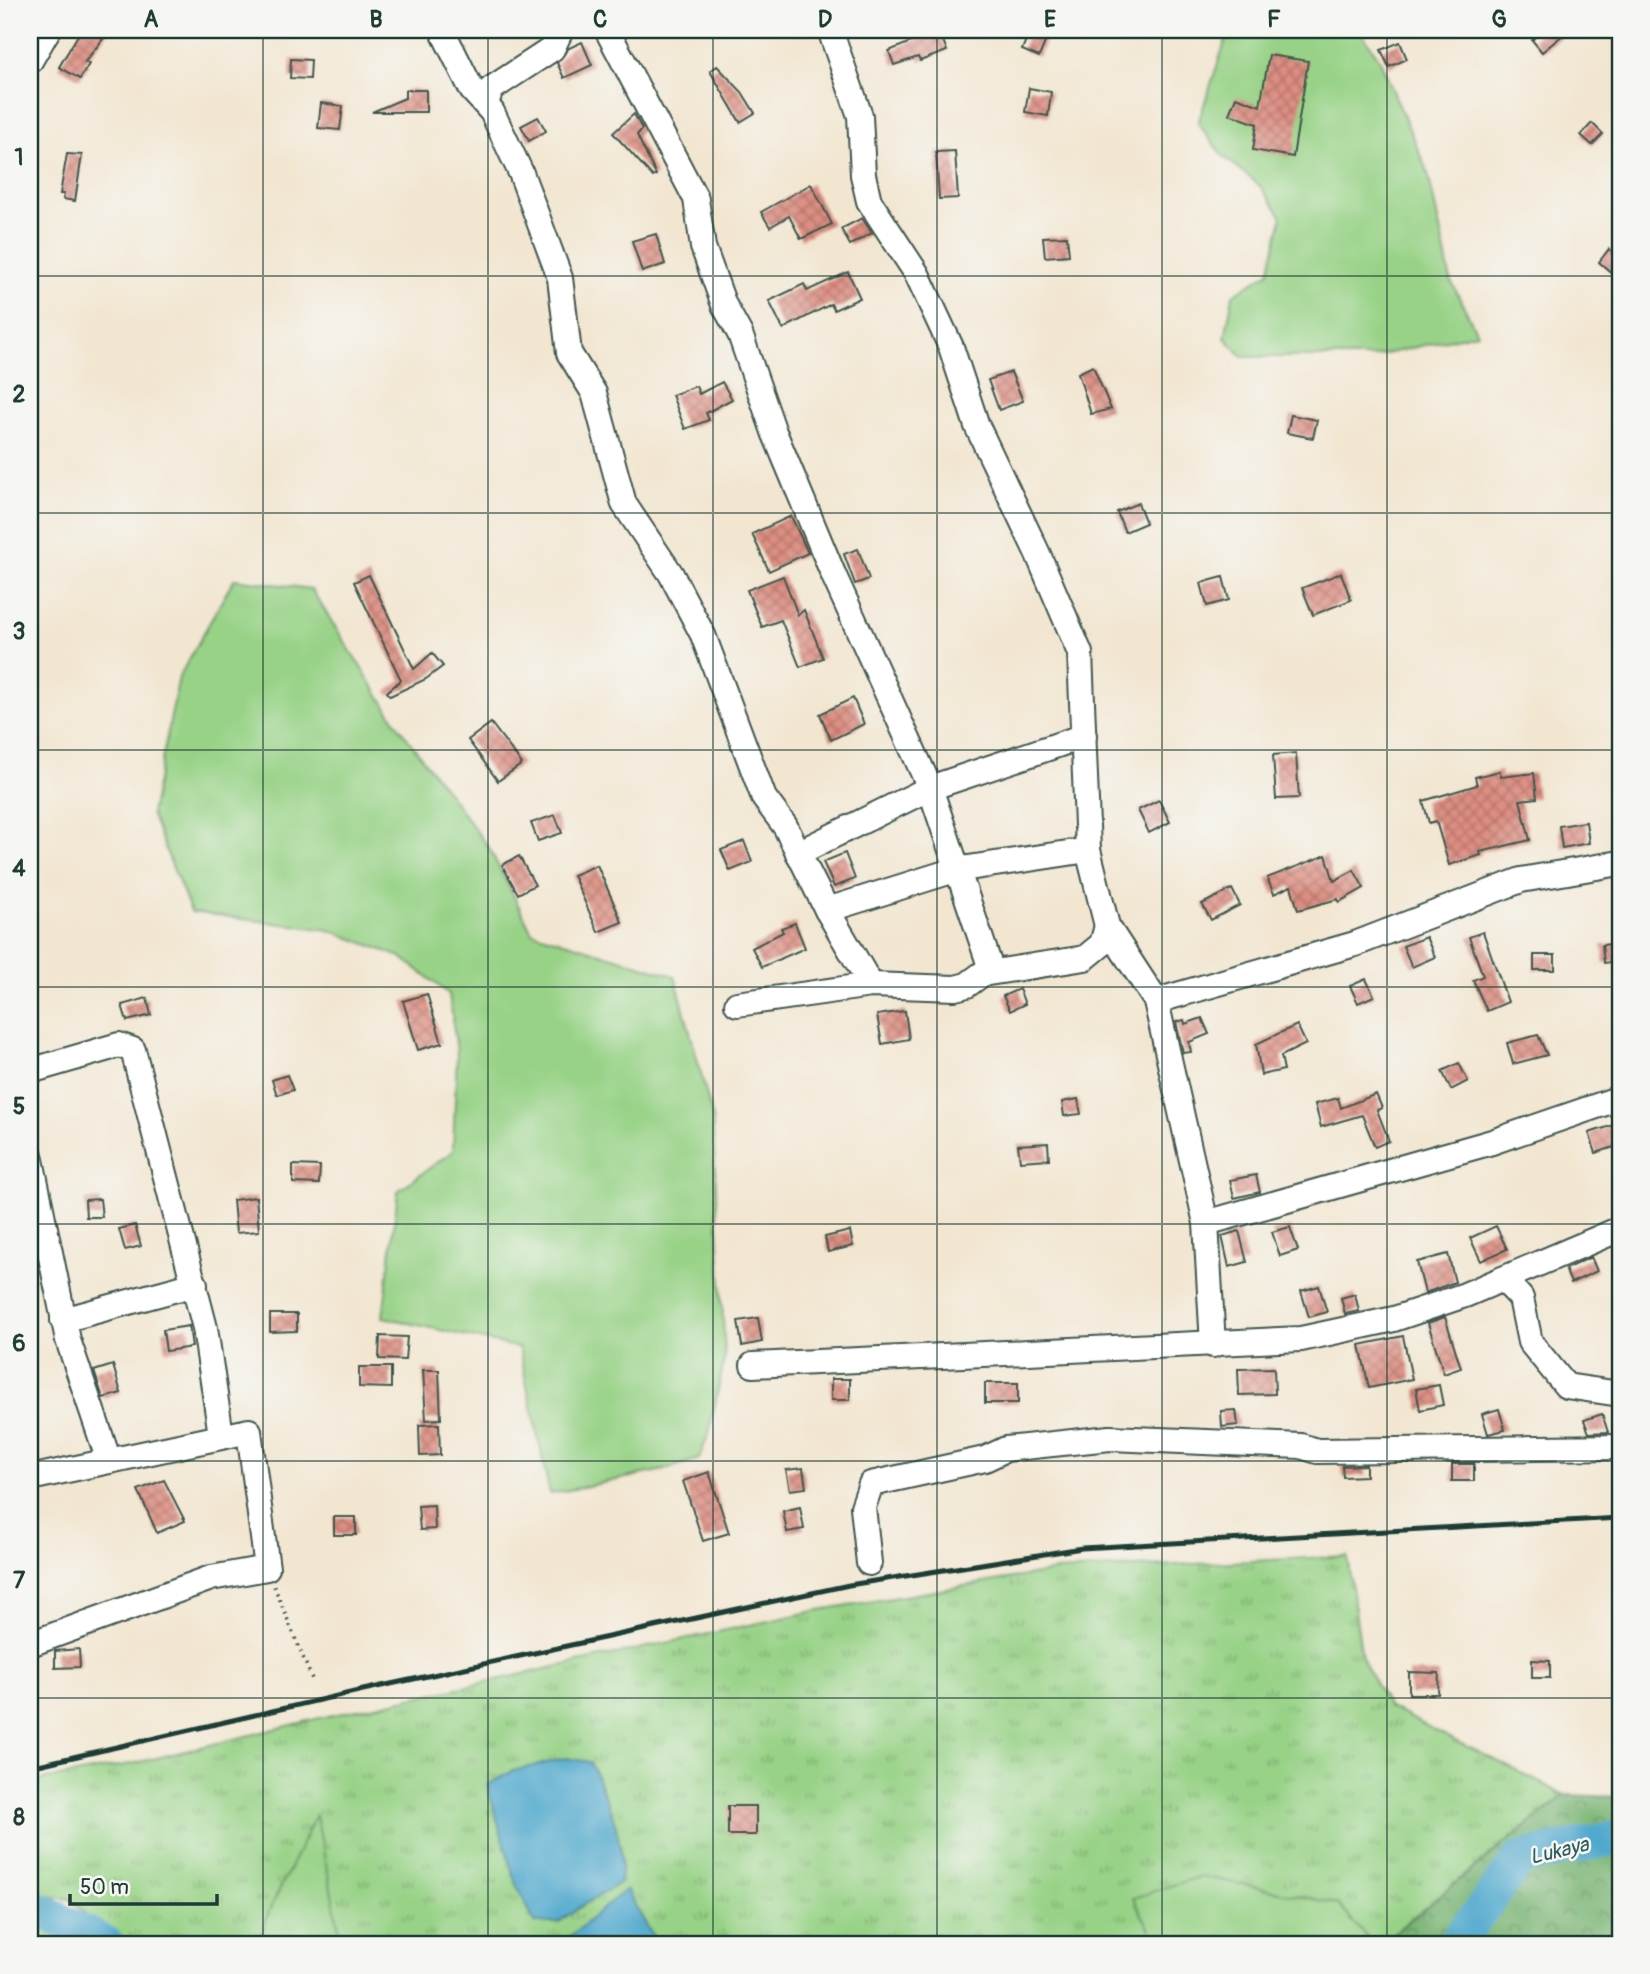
<svg xmlns="http://www.w3.org/2000/svg" width="1650" height="1974" font-family="Pangolin,sans-serif">
  <style>
    .grass { fill: url(#grass-tufts); stroke: #5b885d; stroke-width: 2 }
    .forest { fill: url(#forest-crowns); stroke: #4c7854; stroke-width: 2 }
    .garden { fill: #97d286; stroke: #5b885d; stroke-width: 2 }
    .water { fill: #50a8cd; stroke: #387280; stroke-width: 2 }
    .lines { fill: none; stroke-linecap: round; stroke-linejoin: round }
    .river { stroke: #50a8cd; stroke-width: 35 }
    .building { fill: url(#building-cross-hatch) }
    .minor-casing { stroke: #3f564c; stroke-width: 28 }
    .path { stroke: #3f564c; stroke-width: 3.5; stroke-dasharray: 2 5; stroke-linecap: butt }
    .minor { stroke: #fff; stroke-width: 24 }
    .rail { stroke: #1f3d34; stroke-width: 5 }
    .grid { fill: none; stroke: #1f3d34; stroke-width: 2; stroke-opacity: 0.55 }
    .labels { text-anchor: middle; dominant-baseline: central; stroke-width: 5; stroke-linejoin: round; paint-order: stroke }
    .water-label { font-size: 21px; font-style: italic; fill: #2e5d62; stroke: #f6f6f2 }
    .neatline { fill: none; stroke: #1f3d34; stroke-width: 2.5 }
    .grid-label { font-size: 23px; text-anchor: middle; font-weight: bold; fill: #1f3d34 }
  </style>
  <defs>
    <pattern id="grass-tufts" width="24" height="20" patternUnits="userSpaceOnUse" patternTransform="scale(1.75)"><rect width="24" height="20" fill="#97d286"/><path d="M3 7l-1-3M5 7V3M7 7l1-3M15 17l-1-3M17 17v-4M19 17l1-3" fill="none" stroke="#7bac6e"/></pattern>
    <pattern id="forest-crowns" width="20" height="18" patternUnits="userSpaceOnUse" patternTransform="scale(1.75)"><rect width="20" height="18" fill="#79b473"/><path d="M2 6a3 3 0 1 1 6 0M12 15a3 3 0 1 1 6 0" fill="none" stroke="#63945f"/></pattern>
    <pattern id="building-cross-hatch" width="8" height="8" patternUnits="userSpaceOnUse" patternTransform="scale(1.75)"><rect width="8" height="8" fill="#dd8e82"/><path d="M0 0l8 8M0 8l8-8" fill="none" stroke="#b3756b"/></pattern>
  </defs>
  <rect width="100%" height="100%" fill="#f6f6f2"/>
  <filter id="ink" filterUnits="userSpaceOnUse"><feTurbulence type="fractalNoise" baseFrequency=".0143" numOctaves="2"/><feDisplacementMap in="SourceGraphic" scale="14" xChannelSelector="R" yChannelSelector="G"/><feConvolveMatrix kernelMatrix="1 2 1 2 8 2 1 2 1" color-interpolation-filters="sRGB"/></filter>
  <filter id="wash" filterUnits="userSpaceOnUse"><feTurbulence type="fractalNoise" baseFrequency=".00686" numOctaves="4" result="noise"/><feDisplacementMap in="SourceGraphic" scale="28" xChannelSelector="R" yChannelSelector="G"/><feGaussianBlur stdDeviation="1.57" result="paint"/><feColorMatrix in="noise" values="0 0 0 0 0 0 0 0 0 0 0 0 0 0 0 0 0 1.4 0 .05"/><feComposite in="paint" operator="in"/></filter>
  <g filter="url(#wash)">
    <rect width="100%" height="100%" fill="#f2e6d1"/>
    <path class="grass" d="M1347 1556 1362 1658 1388 1707 1565 1795 1380 1944H1372L1338 1904 1133 1898 1158 1944H342L316 1816 269 1911 259 1944H117L70 1899 30 1894V1782L136 1763 324 1717 819 1610 1056 1571Z"/>
    <path class="forest" d="M1565 1795 1620 1797V1944H1380Z"/>
    <g class="garden">
      <path d="M1229 30 1360 31 1379 58 1428 173 1451 281 1477 333 1373 357H1243L1225 338 1233 295 1269 272 1282 217 1260 186 1221 154 1198 123Z"/>
      <path d="M234 579 311 589 399 727 489 848 532 932 675 976 712 1115 725 1356 709 1433 699 1459 664 1470 550 1494 519 1348 383 1317 398 1191 453 1151 457 1052 449 994 401 957 329 930 191 912 151 814 179 677Z"/>
      <path d="M316 1815 342 1944H259L269 1911Z"/>
      <path d="M1201 1876 1338 1904 1372 1944H1158L1133 1898Z"/>
      <path d="M30 1922 38 1923 91 1944H30Z"/>
    </g>
    <g class="water">
      <path d="M566 1758 590 1762C607 1800 627 1840 620 1882 600 1897 577 1906 558 1923H535L516 1884 487 1785 513 1771Z"/>
      <path d="M626 1889 657 1944H561Z"/>
    </g>
    <g class="lines">
      <g class="river">
        <path d="M30 1905 107 1944"/>
        <path d="M1455 1944 1521 1858 1620 1837"/>
      </g>
    </g>
    <g id="blocks">
      <g class="building">
        <path d="M81 30H110L85 62 89 64 80 79 59 67Z"/>
        <path d="M939 30 947 51 920 61 918 57 894 65 889 51Z"/>
        <path d="M1543 30H1569L1542 52 1532 40Z"/>
        <path d="M1029 32 1046 40 1039 57 1022 50Z"/>
        <path d="M582 42 592 65 564 78 557 63 569 48Z"/>
        <path d="M1400 42 1407 59 1389 67 1381 50Z"/>
        <path d="M1269 55 1308 61 1293 157 1253 150 1257 124 1229 114 1236 97 1260 106Z"/>
        <path d="M291 59 311 60 310 79 290 78Z"/>
        <path d="M717 66 742 92 755 113 740 122 710 71Z"/>
        <path d="M1029 88 1051 92 1048 116 1025 112Z"/>
        <path d="M405 90H426V112H372L405 98Z"/>
        <path d="M321 103 343 106 340 130 318 128Z"/>
        <path d="M634 114 642 129 637 135 656 175 653 177 613 133Z"/>
        <path d="M538 117 546 131 529 141 521 126Z"/>
        <path d="M1592 123 1603 134 1592 145 1581 135Z"/>
        <path d="M955 151 958 198 939 199 936 152Z"/>
        <path d="M67 154 82 155 75 201 63 199 64 194H60Z"/>
        <path d="M811 184 832 224 801 239 789 216 770 227 761 212Z"/>
        <path d="M862 218 872 233 850 245 841 229Z"/>
        <path d="M656 234 665 264 642 272 632 241Z"/>
        <path d="M1067 236 1069 255 1045 257 1043 237Z"/>
        <path d="M1609 249 1620 258V280L1599 262Z"/>
        <path d="M848 272 860 298 834 310 831 304 783 329 769 301 804 284 807 291Z"/>
        <path d="M1093 366 1111 409 1091 414 1078 373Z"/>
        <path d="M1011 372 1023 401 999 410 988 380Z"/>
        <path d="M722 382 732 399 706 413 709 420 685 429 672 395 696 386 699 394Z"/>
        <path d="M1291 415 1317 420 1313 438 1287 433Z"/>
        <path d="M1138 503 1146 523 1125 532 1117 512Z"/>
        <path d="M791 516 808 553 769 571 752 534Z"/>
        <path d="M858 549 869 579 855 584 844 554Z"/>
        <path d="M1341 573 1351 600 1313 615 1302 588Z"/>
        <path d="M369 575 414 669 432 653 443 666 426 679 390 696 387 692 401 680 354 582Z"/>
        <path d="M783 576 798 615 804 610 823 658 800 667 781 620 762 627 747 590Z"/>
        <path d="M1223 577 1229 600 1207 606 1201 583Z"/>
        <path d="M853 698 864 724 831 740 820 714Z"/>
        <path d="M491 723 522 764 498 781 468 740Z"/>
        <path d="M1296 753 1299 798 1276 799 1273 755Z"/>
        <path d="M1500 771 1501 777 1534 773 1537 798 1520 800 1530 840 1480 852 1481 855 1449 865 1436 821 1429 823 1423 801 1477 785 1475 777Z"/>
        <path d="M1159 800 1170 822 1149 833 1138 810Z"/>
        <path d="M555 815 562 833 538 841 531 823Z"/>
        <path d="M1586 822 1589 843 1562 848 1559 826Z"/>
        <path d="M744 841 752 862 730 871 721 850Z"/>
        <path d="M845 853 855 879 834 887 823 862Z"/>
        <path d="M1326 855 1334 881 1354 870 1364 888 1339 902 1338 899 1298 910 1291 886 1274 894 1267 878Z"/>
        <path d="M519 856 535 885 518 894 502 865Z"/>
        <path d="M597 865 622 922 598 932 573 875Z"/>
        <path d="M1232 889 1240 905 1211 920 1202 904Z"/>
        <path d="M795 923 805 948 762 967 752 948 783 932 781 928Z"/>
        <path d="M1483 932 1508 1002 1487 1011 1473 980 1483 976 1469 937Z"/>
        <path d="M1426 937 1435 957 1412 967 1403 946Z"/>
        <path d="M1620 943V961L1604 963 1602 945Z"/>
        <rect x="1534" y="955" width="21" height="15"/>
        <path d="M1366 979 1374 996 1358 1003 1350 986Z"/>
        <path d="M1019 989 1025 1004 1010 1011 1003 996Z"/>
        <path d="M427 994 442 1043 418 1050 403 1001Z"/>
        <path d="M147 998 151 1015 127 1021 122 1005Z"/>
        <path d="M905 1011 909 1039 882 1044 877 1015Z"/>
        <path d="M1202 1018 1209 1034 1189 1042 1191 1052 1183 1053 1176 1022 1184 1020 1185 1024Z"/>
        <path d="M1297 1025 1306 1044 1281 1056 1284 1070 1261 1075 1256 1044Z"/>
        <path d="M1538 1035 1547 1055 1513 1064 1507 1043Z"/>
        <path d="M1459 1063 1468 1081 1451 1090 1442 1071Z"/>
        <path d="M287 1075 293 1090 277 1095 272 1080Z"/>
        <path d="M1376 1094 1382 1108 1377 1110 1389 1141 1375 1147 1362 1115 1321 1127 1315 1104 1338 1098 1341 1108Z"/>
        <path d="M1078 1099 1081 1114 1064 1116 1062 1102Z"/>
        <path d="M1620 1123V1145L1596 1153 1589 1133Z"/>
        <path d="M1048 1143 1049 1159 1020 1161 1018 1145Z"/>
        <path d="M293 1165 320 1166 319 1184 293 1183Z"/>
        <path d="M1256 1175 1260 1192 1234 1198 1230 1180Z"/>
        <path d="M256 1197 259 1231 236 1233 233 1200Z"/>
        <path d="M100 1199 102 1217H86L85 1200Z"/>
        <path d="M135 1225 141 1246 125 1250 119 1229Z"/>
        <path d="M1496 1226 1507 1249 1481 1261 1470 1238Z"/>
        <path d="M1290 1227 1298 1250 1280 1256 1272 1232Z"/>
        <path d="M850 1231 853 1246 828 1252 825 1237Z"/>
        <path d="M1239 1231 1247 1262 1229 1267 1222 1236Z"/>
        <path d="M1448 1254 1455 1282 1425 1293 1417 1262Z"/>
        <path d="M1591 1257 1597 1271 1571 1283 1565 1269Z"/>
        <path d="M1319 1286 1327 1312 1309 1317 1301 1291Z"/>
        <path d="M1355 1294 1359 1311 1345 1314 1341 1298Z"/>
        <path d="M270 1314H297V1331L270 1332Z"/>
        <path d="M1445 1317 1461 1368 1444 1374 1428 1323Z"/>
        <path d="M758 1318 762 1342 742 1346 738 1321Z"/>
        <path d="M189 1326 192 1347 166 1351 163 1330Z"/>
        <path d="M380 1336 407 1337 405 1360 379 1359Z"/>
        <path d="M1403 1336 1412 1379 1369 1388 1360 1345Z"/>
        <path d="M113 1365 121 1393 103 1398 94 1371Z"/>
        <path d="M359 1367H391V1388L359 1387Z"/>
        <path d="M1274 1368 1275 1394 1239 1395 1238 1369Z"/>
        <path d="M423 1370H439L441 1419 426 1420Z"/>
        <rect x="831" y="1379" width="19" height="21"/>
        <rect x="985" y="1383" width="33" height="20"/>
        <path d="M1439 1385 1443 1405 1420 1410 1416 1389Z"/>
        <path d="M1499 1409 1505 1430 1488 1434 1482 1414Z"/>
        <path d="M1236 1410 1238 1425 1222 1427 1221 1411Z"/>
        <path d="M1602 1414 1608 1432 1589 1433 1584 1420Z"/>
        <path d="M439 1424 440 1455 420 1456 419 1425Z"/>
        <rect x="1452" y="1464" width="22" height="17"/>
        <path d="M1366 1465V1476L1343 1477 1342 1466Z"/>
        <path d="M803 1468 806 1488 790 1490 786 1470Z"/>
        <path d="M709 1472 729 1533 703 1541 683 1481Z"/>
        <path d="M164 1480 185 1521 157 1533 138 1490Z"/>
        <path d="M434 1505 435 1529 420 1530 418 1506Z"/>
        <path d="M800 1507 804 1529 787 1532 783 1511Z"/>
        <rect x="334" y="1517" width="22" height="18"/>
        <path d="M79 1649 80 1667 55 1668V1651Z"/>
        <path d="M1532 1660 1550 1661V1678H1532Z"/>
        <path d="M1409 1672 1439 1673 1438 1694H1409Z"/>
        <rect x="728" y="1806" width="28" height="29"/>
      </g>
    </g>
  </g>
  <g filter="url(#ink)">
    <use href="#blocks" fill-opacity="0" stroke="#3f564c" stroke-width="2"/>
    <g class="lines">
      <defs>
        <g id="minor">
          <path d="M442 30 472 90 492 112 521 173 560 278 569 353 594 393 624 504 671 574 703 635 764 798 785 826 827 910 871 985"/>
          <path d="M607 30 696 199 703 247 724 305 740 334 774 432 834 576 930 788 992 972"/>
          <path d="M830 30 860 116 863 175 869 201 917 274 951 347 977 426 1037 552 1080 653 1088 850 1107 926 1156 1001 1206 1223 1213 1345"/>
          <path d="M30 61 48 30"/>
          <path d="M486 104 491 89 552 49 561 30"/>
          <path d="M798 853 930 788 1084 736"/>
          <path d="M827 910 955 870 1088 850"/>
          <path d="M1156 1001 1355 944 1521 880 1620 863"/>
          <path d="M737 1004 871 985 955 988 967 985 982 974 1085 958 1102 944 1107 926"/>
          <path d="M30 1071 119 1045 133 1050 205 1328 221 1435"/>
          <path d="M30 1155 68 1340 109 1461"/>
          <path d="M1206 1223 1492 1142 1620 1098"/>
          <path d="M1503 1279 1521 1298 1530 1342 1566 1386 1620 1394"/>
          <path d="M63 1320 195 1284"/>
          <path d="M753 1365 1301 1339 1394 1319 1465 1295 1620 1229"/>
          <path d="M30 1478 249 1431 267 1568 211 1578 30 1644"/>
          <path d="M869 1563 863 1507 871 1484 985 1459 1006 1449 1110 1438 1301 1446 1317 1451 1620 1447"/>
        </g>
      </defs>
      <use href="#minor" class="minor-casing"/>
      <path class="path" d="M274 1586 312 1679"/>
      <use href="#minor" class="minor"/>
      <path class="rail" d="M30 1767 363 1690 849 1585 1082 1548 1620 1518"/>
    </g>
  </g>
  <path class="grid" d="M263 30V1944M488 30V1944M713 30V1944M937 30V1944M1162 30V1944M1387 30V1944M30 276H1620M30 513H1620M30 750H1620M30 987H1620M30 1224H1620M30 1461H1620M30 1698H1620"/>
  <g class="labels">
    <g class="water-label">
      <text transform="translate(1559 1851) rotate(-13)">Lukaya</text>
    </g>
  </g>
  <rect width="1650" height="1974" fill="none" stroke="#f6f6f2" stroke-width="77"/>
  <path d="M70 1894v10h147v-10" fill="none" stroke="#1f3d34" stroke-width="3.5"/>
  <text x="80" y="1894" font-size="21" fill="#1f3d34" stroke="#f6f6f2" stroke-width="5" paint-order="stroke">50 m</text>
  <rect x="38" y="38" width="1574" height="1898" class="neatline"/>
  <g class="grid-label">
    <text x="151" y="27">A</text>
    <text x="376" y="27">B</text>
    <text x="600" y="27">C</text>
    <text x="825" y="27">D</text>
    <text x="1050" y="27">E</text>
    <text x="1274" y="27">F</text>
    <text x="1499" y="27">G</text>
    <text x="19" y="165">1</text>
    <text x="19" y="402">2</text>
    <text x="19" y="639">3</text>
    <text x="19" y="876">4</text>
    <text x="19" y="1114">5</text>
    <text x="19" y="1351">6</text>
    <text x="19" y="1588">7</text>
    <text x="19" y="1825">8</text>
  </g>
</svg>
